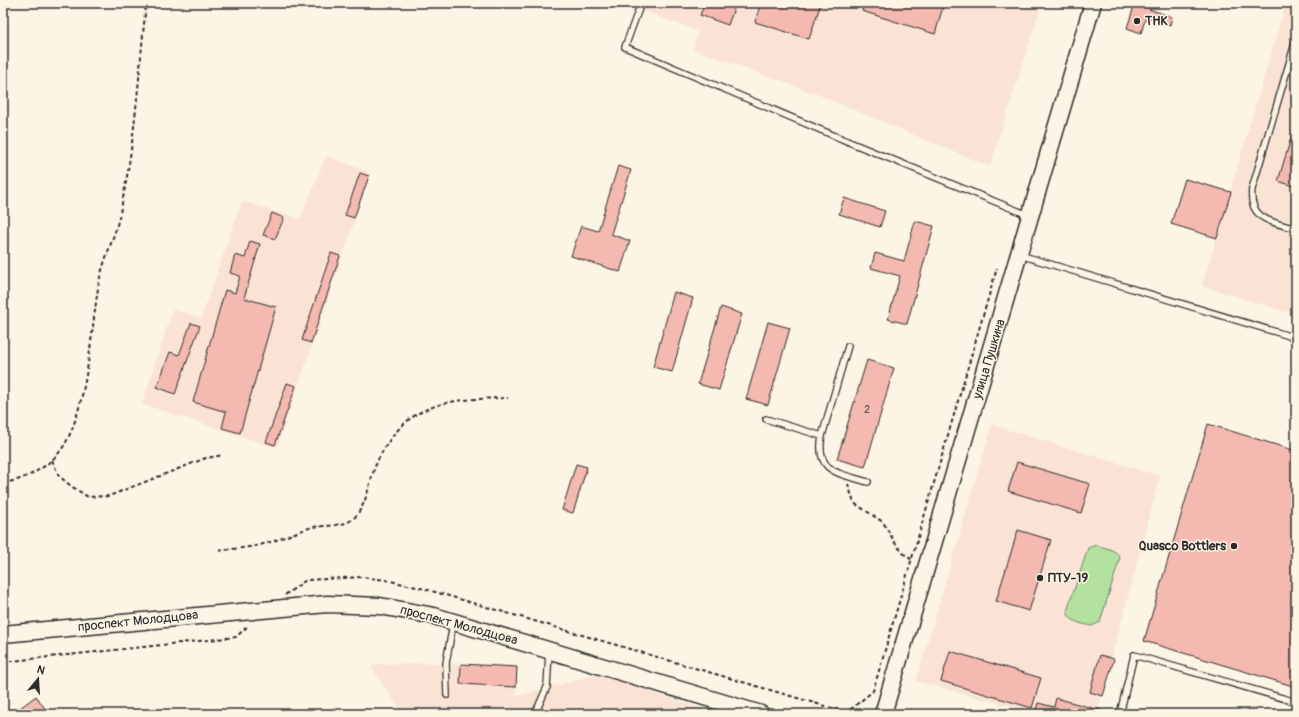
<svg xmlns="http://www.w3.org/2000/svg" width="1299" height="717" font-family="Pangolin,sans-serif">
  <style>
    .built { fill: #fae3d5 }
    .green { fill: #b2e1a0; stroke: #6e8666 }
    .building { fill: #f4b9b0; stroke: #2b2b2b }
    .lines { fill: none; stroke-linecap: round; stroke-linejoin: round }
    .lane-casing { stroke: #2b2b2b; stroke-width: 8 }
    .secondary-casing { stroke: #2b2b2b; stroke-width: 19 }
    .path { stroke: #2b2b2b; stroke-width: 2; stroke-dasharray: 4 3; stroke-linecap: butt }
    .lane { stroke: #fcf5e5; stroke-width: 5.5 }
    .secondary { stroke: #fcf5e5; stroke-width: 16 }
    .poi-dot { fill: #2b2b2b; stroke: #fcf5e5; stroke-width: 1.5 }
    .labels { text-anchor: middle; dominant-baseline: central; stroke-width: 3; stroke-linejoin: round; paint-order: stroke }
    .number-label { font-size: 11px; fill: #5d4e4c }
    .poi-label { font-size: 13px; font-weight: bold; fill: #2b2b2b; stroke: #fcf5e5; text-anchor: start }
    .street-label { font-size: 13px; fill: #2b2b2b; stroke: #fcf5e5 }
  </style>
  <rect width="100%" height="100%" fill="#fcf5e5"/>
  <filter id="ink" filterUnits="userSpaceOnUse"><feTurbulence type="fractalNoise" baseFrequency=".025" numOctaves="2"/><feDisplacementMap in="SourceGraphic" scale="8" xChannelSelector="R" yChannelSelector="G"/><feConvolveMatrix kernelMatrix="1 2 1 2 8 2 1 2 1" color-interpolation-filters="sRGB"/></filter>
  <g filter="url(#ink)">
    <g class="built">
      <path d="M620 3H1042L990 167 814 93 693 49 698 31Z"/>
      <path d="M1286 3H1296V315L1202 286Z"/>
      <path d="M326 156 371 173 277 448 142 404 173 309 201 318 242 201 300 219Z"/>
      <path d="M992 425 1160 476 1097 714H1038L916 681Z"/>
      <path d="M446 663 517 667 516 696 599 674 717 714H403L371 667 376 664Z"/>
    </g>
    <path class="green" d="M1096 545C1104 548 1117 549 1120 558L1100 622 1092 626C1082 624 1069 622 1067 611L1088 548Z"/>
    <g class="building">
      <path d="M705 3H736L728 25 700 15Z"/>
      <path d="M761 3H821L809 39 755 22Z"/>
      <path d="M864 3H944L935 34 862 11Z"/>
      <path d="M1135 3H1151L1149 9 1172 17 1170 25 1146 17 1141 33 1127 28Z"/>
      <path d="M1294 128 1296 129V187L1278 181Z"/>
      <path d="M618 166 631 170 611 234 630 241 620 272 571 256 581 226 598 231Z"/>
      <path d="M360 173 369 176 354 218 345 215Z"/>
      <path d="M1185 179 1231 192 1217 238 1171 224Z"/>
      <path d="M844 198 885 211 880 227 839 214Z"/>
      <path d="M272 213 284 218 275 239 263 235Z"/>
      <path d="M915 221 934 226 907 324 888 319 900 276 871 268 875 253 904 261Z"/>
      <path d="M250 241 260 244 244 298 276 307 240 433 222 428 226 412 193 402 225 290 235 293 240 276 230 273 235 255 245 258Z"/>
      <path d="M331 253 340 256 311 343 302 340Z"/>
      <path d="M674 292 693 298 672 372 653 367Z"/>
      <path d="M721 307 742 314 719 390 698 384Z"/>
      <path d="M768 322 790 328 768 405 746 399Z"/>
      <path d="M191 323 200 326 175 394 157 387 170 352 179 355Z"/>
      <path d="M867 360 894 368 865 467 837 459Z"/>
      <path d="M287 383 296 386 275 445 266 442Z"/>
      <path d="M1208 424 1296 451V687L1144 641Z"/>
      <path d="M1017 462 1090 484 1081 513 1008 491Z"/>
      <path d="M576 464 587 467 573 513 562 510Z"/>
      <path d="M1018 530 1051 540 1029 611 996 601Z"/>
      <path d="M950 651 1041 678 1032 708 941 681Z"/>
      <path d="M1100 655 1114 659 1103 696 1090 692Z"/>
      <path d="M461 664 517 667 516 687 460 684Z"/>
      <path d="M36 696 49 714H12Z"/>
      <path d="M1056 698 1103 711V714L1035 713 1038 703 1054 707Z"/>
    </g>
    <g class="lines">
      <defs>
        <g id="lane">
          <path d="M641 3 625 47 854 144 1028 215"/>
          <path d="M1296 40 1252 189C1248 220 1273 222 1296 229"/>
          <path d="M1020 255 1296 338"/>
          <path d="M766 419 822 436 848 346"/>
          <path d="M822 436C815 473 839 473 868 482"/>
          <path d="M447 695 446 663 453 624"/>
          <path d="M535 714 547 687 549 652"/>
          <path d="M1120 714 1134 655 1296 702"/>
        </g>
        <g id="secondary">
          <path d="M3 634 327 604 380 606 434 616 761 714"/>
          <path d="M883 714 1093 3"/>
        </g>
      </defs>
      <use href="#lane" class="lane-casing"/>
      <use href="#secondary" class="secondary-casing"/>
      <g class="path">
        <path d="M52 460 59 476 71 486 88 497 109 496 206 458 223 455"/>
        <path d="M3 483C26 480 53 465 65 444 88 403 91 330 99 282 104 258 115 237 120 213 135 144 139 73 146 3"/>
        <path d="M848 484 854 503 883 522 895 543 903 553 912 560"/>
        <path d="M219 551C234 548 252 548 267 543 282 539 297 531 313 527 324 525 345 527 354 518 368 504 369 480 377 462 406 401 448 399 508 398"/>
        <path d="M285 595 306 580 362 577 386 580 425 589 852 714"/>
        <path d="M3 662 236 637 249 625"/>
        <path d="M845 714 873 691 997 268"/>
      </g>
      <use href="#lane" class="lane"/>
      <use href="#secondary" class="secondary"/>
    </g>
  </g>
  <g class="poi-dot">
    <circle cx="1137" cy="21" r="4"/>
    <circle cx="1234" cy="546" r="4"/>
    <circle cx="1040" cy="578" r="4"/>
  </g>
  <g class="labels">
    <g class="number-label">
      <text x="867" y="409">2</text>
    </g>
    <g class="poi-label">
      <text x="1145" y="21">ТНК</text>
      <text x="1226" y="546" text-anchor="end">Quasco Bottlers</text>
      <text x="1048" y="578">ПТУ-19</text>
    </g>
    <g class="street-label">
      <text transform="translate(989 359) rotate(-73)">улица Пушкина</text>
      <text transform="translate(138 621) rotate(-6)">проспект Молодцова</text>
      <text transform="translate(459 625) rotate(15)">проспект Молодцова</text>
    </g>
  </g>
  <rect width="1299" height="717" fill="none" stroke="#fcf5e5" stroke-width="16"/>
  <rect x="8" y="8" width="1283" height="701" fill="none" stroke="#2b2b2b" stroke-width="1.5" filter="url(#ink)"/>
  <g transform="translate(38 679) rotate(18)" stroke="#fcf5e5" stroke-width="3" paint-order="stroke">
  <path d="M0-3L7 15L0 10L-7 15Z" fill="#2b2b2b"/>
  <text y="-6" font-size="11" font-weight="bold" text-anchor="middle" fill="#2b2b2b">N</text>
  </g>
</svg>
